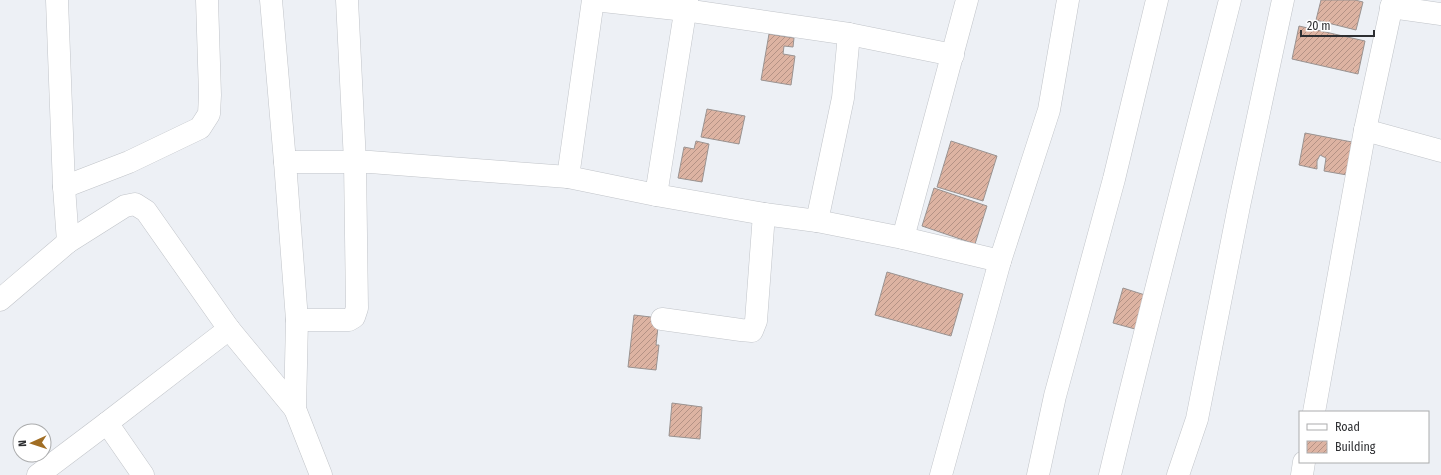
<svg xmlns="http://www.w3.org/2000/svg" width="1441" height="475" font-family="'Fira Sans Condensed',sans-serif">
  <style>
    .building { fill: url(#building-hatch); stroke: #9a9391 }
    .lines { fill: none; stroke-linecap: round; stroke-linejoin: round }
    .minor-casing { stroke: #c1c4c9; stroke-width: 23 }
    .minor { stroke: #fff; stroke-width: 22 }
  </style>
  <defs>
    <pattern id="building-hatch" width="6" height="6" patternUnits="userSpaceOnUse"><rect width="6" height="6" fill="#ddb3a2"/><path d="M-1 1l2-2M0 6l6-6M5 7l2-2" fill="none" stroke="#b49285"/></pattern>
  </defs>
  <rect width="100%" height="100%" fill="#edf0f5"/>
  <g class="building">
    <path d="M1321 0H1355L1363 2 1356 30 1316 20Z"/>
    <path d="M1299 26 1365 41 1358 74 1292 59Z"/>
    <path d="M769 34 794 38 793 47 784 46 783 54 795 56 791 85 761 80Z"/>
    <path d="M707 109 745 116 739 144 701 137Z"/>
    <path d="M1305 133 1352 142 1347 175 1324 171 1326 158 1320 155 1317 161V169L1299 165Z"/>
    <path d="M696 141 709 144 702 182 678 178 684 147 694 149Z"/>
    <path d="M951 141 997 156 983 201 937 187Z"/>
    <path d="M934 188 987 206 975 244 922 226Z"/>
    <path d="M887 272 963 294 951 336 875 315Z"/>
    <path d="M1123 288 1145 295 1135 329 1113 323Z"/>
    <path d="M634 315 659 318 656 345H659L656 370 628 367Z"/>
    <path d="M672 403 702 407 700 439 669 436Z"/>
  </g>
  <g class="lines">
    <defs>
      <g id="minor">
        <path d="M57 0 64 187 68 242"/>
        <path d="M271 0 285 162 297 320 295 409 321 475"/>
        <path d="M594 0 685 10 849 34 953 55"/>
        <path d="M1391 7 1441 14"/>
        <path d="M1365 130 1441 151"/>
        <path d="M285 162H370L568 177 656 195 764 214 817 221 903 238 1000 261"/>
        <path d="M568 177 593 0"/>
        <path d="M64 187 129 162 200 128 209 114 210 95 207 0"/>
        <path d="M656 195 687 0"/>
        <path d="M817 221 843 98 849 34"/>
        <path d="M903 238 967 0"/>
        <path d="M0 300 68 242 125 206 135 204 146 211 229 329 295 409"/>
        <path d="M662 319 741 330 752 331 756 321 764 214"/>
        <path d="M297 320H349L354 317 357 308 355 162 347 0"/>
        <path d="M1314 412 1365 130 1393 0"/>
        <path d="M107 423 143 475"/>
        <path d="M38 475 107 423 229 329"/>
        <path d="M941 475 1000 261 1049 110 1068 0"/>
        <path d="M1038 475 1055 396 1114 179 1157 0"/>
        <path d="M1110 475C1148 316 1190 158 1230 0"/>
        <path d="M1178 475 1197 419 1239 206 1283 0"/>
        <path d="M1302 475 1304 462"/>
      </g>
    </defs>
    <use href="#minor" class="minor-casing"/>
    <use href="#minor" class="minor"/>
  </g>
  <rect x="1299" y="411" width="130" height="52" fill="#ffffff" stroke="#abacad"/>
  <rect x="1307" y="424" width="20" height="6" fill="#ffffff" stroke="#abacad"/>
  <text x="1335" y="431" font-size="12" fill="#2e2f32">Road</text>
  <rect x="1307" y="441" width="20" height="12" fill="url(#building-hatch)" stroke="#abacad"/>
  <text x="1335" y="451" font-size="12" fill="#2e2f32">Building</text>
  <g transform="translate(32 443) rotate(267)"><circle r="19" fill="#ffffff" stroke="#abacad"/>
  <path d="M0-3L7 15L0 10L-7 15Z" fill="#a16e24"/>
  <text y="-6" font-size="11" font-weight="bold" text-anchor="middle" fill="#2e2f32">N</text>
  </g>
  <path d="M1301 30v6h73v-6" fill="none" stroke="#2e2f32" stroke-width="2"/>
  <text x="1307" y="30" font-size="12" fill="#2e2f32" stroke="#ffffff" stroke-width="3" paint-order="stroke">20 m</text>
</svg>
